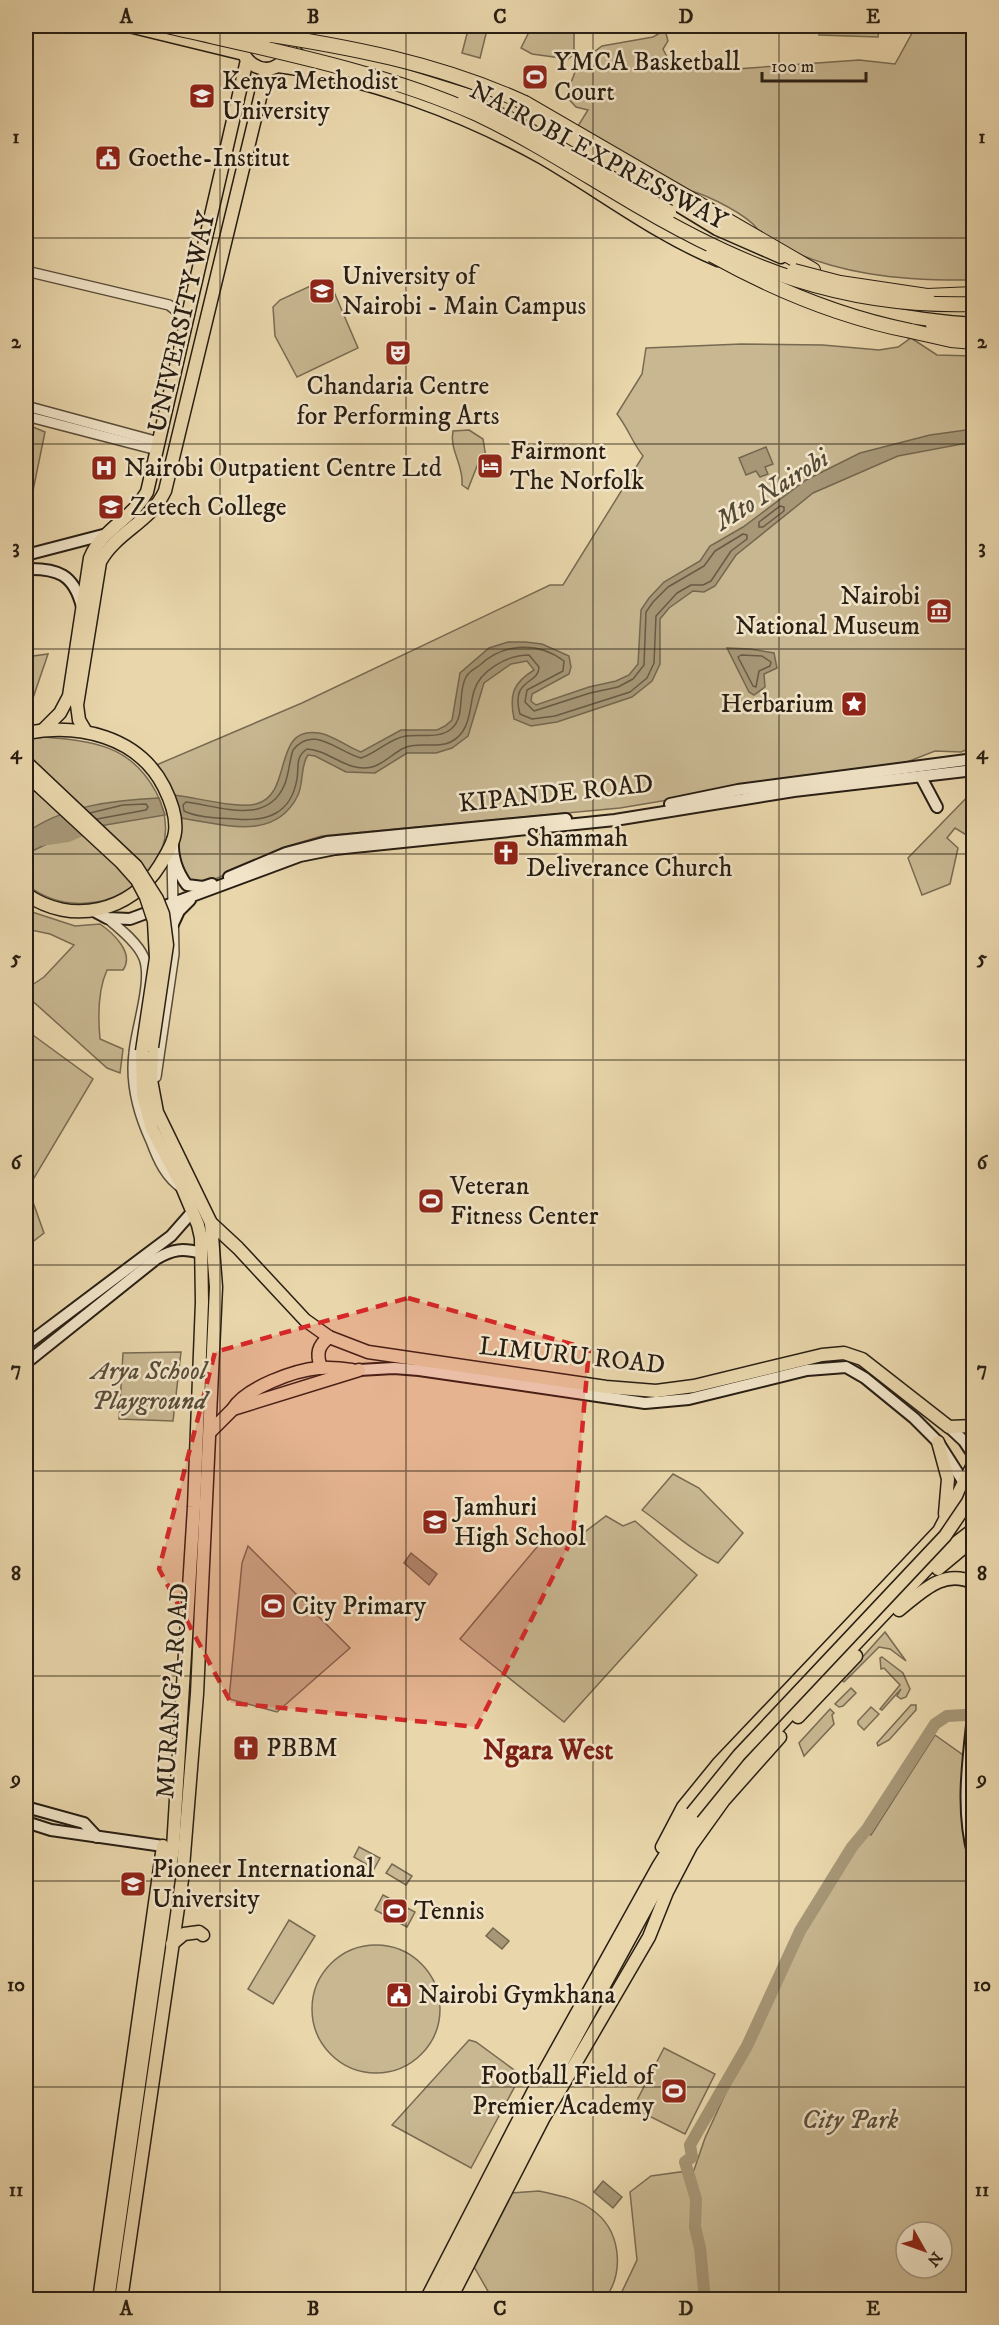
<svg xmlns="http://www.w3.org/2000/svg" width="999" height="2325" font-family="'IM FELL DW Pica',serif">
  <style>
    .green { fill: #c8b791; stroke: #786a52; stroke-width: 1.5; fill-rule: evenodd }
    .water { fill: #a79777; stroke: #74674f; stroke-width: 1.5 }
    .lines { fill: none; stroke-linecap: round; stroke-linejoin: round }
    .shore { stroke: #685a45; stroke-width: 1.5 }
    .river { stroke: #a79777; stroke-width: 12 }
    .tertiary-casing { stroke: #584c39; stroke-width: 12 }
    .secondary-casing { stroke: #281e13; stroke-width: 14 }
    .primary-casing { stroke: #281e13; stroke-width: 15 }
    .trunk-casing { stroke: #281e13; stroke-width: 15 }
    .motorway-casing { stroke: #281e13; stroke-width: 16 }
    .tertiary { stroke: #f1e4c8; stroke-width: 9 }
    .secondary { stroke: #f1e4c8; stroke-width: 10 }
    .primary { stroke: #e9d6ab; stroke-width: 12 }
    .trunk { stroke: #e9d6ab; stroke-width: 12 }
    .motorway { stroke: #e9d6ab; stroke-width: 14 }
    .primary-bridge-casing { stroke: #281e13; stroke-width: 15; stroke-linecap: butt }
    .trunk-bridge-casing { stroke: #281e13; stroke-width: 15; stroke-linecap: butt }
    .motorway-bridge-casing { stroke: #281e13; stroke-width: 16; stroke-linecap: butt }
    .primary-bridge { stroke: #e9d6ab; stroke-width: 12 }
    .trunk-bridge { stroke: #e9d6ab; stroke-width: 12 }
    .motorway-bridge { stroke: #e9d6ab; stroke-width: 14 }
    .marked { fill: #d62828; fill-opacity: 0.2; stroke: #d62828; stroke-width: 4.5; stroke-dasharray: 12 8; stroke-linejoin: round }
    .grid { fill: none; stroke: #281e13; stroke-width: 1.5; stroke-opacity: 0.55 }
    .labels { text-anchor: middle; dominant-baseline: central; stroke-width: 5; stroke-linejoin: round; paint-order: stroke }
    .poi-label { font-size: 26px; fill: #281e13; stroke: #f1e4c8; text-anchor: start }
    .street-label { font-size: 26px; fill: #281e13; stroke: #f1e4c8 }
    .park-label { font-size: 26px; font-style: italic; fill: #584c39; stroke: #f1e4c8 }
    .water-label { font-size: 27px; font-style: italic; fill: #544836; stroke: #f1e4c8 }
    .quarter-label { font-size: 28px; font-weight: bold; fill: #7a1f14; stroke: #f1e4c8 }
    .neatline { fill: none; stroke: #281e13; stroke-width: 2 }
    .grid-label { font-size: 20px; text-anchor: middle; font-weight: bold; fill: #281e13 }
  </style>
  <rect width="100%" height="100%" fill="#e9d6ab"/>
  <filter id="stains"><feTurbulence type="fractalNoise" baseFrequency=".00333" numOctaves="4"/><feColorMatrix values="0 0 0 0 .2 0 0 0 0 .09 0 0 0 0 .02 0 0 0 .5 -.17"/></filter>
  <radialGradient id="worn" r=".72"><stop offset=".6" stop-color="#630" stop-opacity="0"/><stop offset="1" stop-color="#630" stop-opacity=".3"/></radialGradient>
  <g class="green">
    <path d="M469 26H488L480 58 462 53Z"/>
    <path d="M528 26H571L574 32V49L577 52 568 59 532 54 521 48 529 32Z"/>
    <path d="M819 26H879L878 37 819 35Z"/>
    <path d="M916 26H973V280C902 281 832 275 769 240 762 237 758 229 753 224 736 209 700 191 679 188L578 126 588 110 576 107 566 96 578 64 602 46 653 37 665 30 668 41 663 49 670 63 656 65 654 70H722L859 60 895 64Z"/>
    <path d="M319 282 331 285 358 348 297 377 275 336 273 307 280 300Z"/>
    <path d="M911 338 937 355 973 356V747L961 752 935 751 902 764 831 773 620 808 322 836 282 848 207 883 195 884 181 876 175 830 154 766 302 703 550 585H563L643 456C632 442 628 428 617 414L642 374 646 348 741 344 823 345 879 350 898 347Z"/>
    <path d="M26 424 45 432 26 525Z"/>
    <path d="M469 430 483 439 486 458 479 461 468 489 462 485C464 465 449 450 453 431Z"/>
    <path d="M48 654 33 698 26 703V657Z"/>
    <path d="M44 737C93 741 131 745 156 792 198 873 91 937 26 884V740Z"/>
    <path d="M973 791V836H968L955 828 947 838 958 848 950 884 922 895 908 858Z"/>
    <path d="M26 910 75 926 100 924C113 933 135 953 123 970H107C98 990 98 1018 100 1039L123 1049 120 1073 107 1068 27 996 26 989 44 977 74 945 50 934 26 929Z"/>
    <path d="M26 1030 93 1079 28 1188 44 1233 26 1247Z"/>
    <path d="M181 1352 173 1421 119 1419 123 1353Z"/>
    <path d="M673 1474 699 1488 743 1533 718 1563C690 1550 668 1528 642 1510Z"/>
    <path d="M606 1516 623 1526 635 1521 697 1575 564 1722 460 1639 547 1535 574 1540Z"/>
    <path d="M248 1546 350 1648 277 1712 229 1699 242 1563Z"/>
    <path d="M885 1632 906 1661 890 1649 879 1647 844 1682 842 1680Z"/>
    <path d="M882 1657 903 1673 910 1689 906 1697 901 1699 897 1696 901 1689 882 1710 880 1709 900 1685 884 1668 881 1669 880 1658Z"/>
    <path d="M851 1688 856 1693 843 1706 839 1707 835 1704Z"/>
    <path d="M911 1705H916V1710L889 1740 878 1746 877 1743Z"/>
    <path d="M871 1707 879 1714 864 1730 858 1724V1721Z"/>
    <path d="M830 1709 834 1713 832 1715 834 1724 804 1756 799 1743Z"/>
    <path d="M935 1735 963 1755 973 1852V2299L618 2300 637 2260 630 2192 651 2176 694 2170 705 2138 800 1931 866 1832 871 1835ZM906 2232H942V2268H906Z"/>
    <path d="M359 1847 380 1858 374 1869 354 1857Z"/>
    <path d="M392 1864 412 1876 406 1885 386 1873Z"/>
    <path d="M383 1895 415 1912 407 1927 375 1910Z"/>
    <path d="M289 1920 315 1936 273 2004 248 1989Z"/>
    <circle cx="376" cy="2009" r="64"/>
    <path d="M469 2040 476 2042 521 2075 471 2168 392 2125Z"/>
    <path d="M664 2048 715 2074 685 2134 633 2108Z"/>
    <path d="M539 2191C556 2195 576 2198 591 2209 621 2229 625 2271 605 2299L493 2300 473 2265 511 2193Z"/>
  </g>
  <g class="water">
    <rect x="823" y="26" width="52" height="4"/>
    <path d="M973 429V442L898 456 813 493 736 555 715 586 704 592 693 591 669 608 660 619V664L652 681 632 697 557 722 531 726 514 719C509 694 513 683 534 670L527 661 511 664 484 683 468 736 452 748 436 753H407L375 773 346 772 315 756 308 755C300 766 304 782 298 795 275 843 222 824 180 818L173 795C194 797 238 809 256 804 294 795 271 725 319 733 333 735 347 747 361 752L401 730H437L445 726 452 720 460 673 489 648 508 642H525L542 644 569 656 571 667 569 674 532 694 531 701 536 705 589 687 616 681 629 675 638 664 641 610 649 598 664 582 700 561 710 546 743 527 806 480 860 453 930 435Z"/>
    <path d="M766 447 773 464 765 467 768 474 760 477 756 471 746 475 739 458Z"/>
    <path d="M727 648 750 649 774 653 777 668 764 674 765 687 754 695 749 692Z"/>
    <path d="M159 798 165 815 76 830 26 854V833C63 806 114 800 159 798Z"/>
    <path d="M411 1553 437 1574 429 1585 404 1563Z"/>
    <path d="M493 1928 509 1941 502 1949 486 1936Z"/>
    <path d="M603 2181 622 2197 613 2208 594 2192Z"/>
  </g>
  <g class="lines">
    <g class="shore">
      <path d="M780 506 784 507V511L763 527H759V522Z"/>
      <path d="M743 534 747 535V539L731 551 711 581 703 585H691L677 593 656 616 654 663 647 678 630 692 555 716 532 719 520 714C510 678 539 685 539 667L529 655C508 655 480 670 474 691 470 704 471 719 463 731 447 755 421 739 404 748 393 753 384 764 372 767 347 773 330 750 307 749 295 757 299 767 297 779 291 814 267 822 235 819 220 818 198 818 184 811L183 805 186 802C219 806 266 826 284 786 289 775 289 762 293 750 313 724 338 752 361 758 377 753 390 738 406 736 421 734 439 739 451 729 466 717 457 693 466 677 468 672 476 668 480 665 503 643 538 641 564 661L563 671 527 690 525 702 534 711 590 693 618 687 633 679 644 665 646 612 653 602 668 587 704 566 715 551Z"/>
      <path d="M741 655 762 656 771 662 770 666 759 671 756 687 753 686 738 657Z"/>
      <path d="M90 813 123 805 146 804 148 807 146 810 97 819"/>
    </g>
    <g class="river">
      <path d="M26 842 68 836 93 825"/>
      <path d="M705 2300 700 2248 695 2227 696 2199 685 2162 692 2157 690 2145 747 2046 800 1931 852 1847 867 1829 935 1724 947 1716 965 1715"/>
    </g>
    <defs>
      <g id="tertiary">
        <path d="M26 271 169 305 187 319"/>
        <path d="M26 406 159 442"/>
        <path d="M26 416 157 450"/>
        <path d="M107 918C119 928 138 943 144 958 153 981 136 1028 134 1053 130 1084 138 1113 151 1141 158 1160 166 1178 183 1189"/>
        <path d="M156 1077 174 954 172 855"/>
      </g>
      <g id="secondary">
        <path d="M26 555 103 535"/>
        <path d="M26 569C57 568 74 574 82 607"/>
        <path d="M921 777 937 807"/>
        <path d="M670 804 738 790 974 759"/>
        <path d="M173 839C172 855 177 872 187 885L203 887 212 884"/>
        <path d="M229 877 286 853 327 842 566 819"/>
        <path d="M94 911 107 918 130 919 300 856 335 849 615 820 794 791 974 770"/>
        <path d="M173 924 179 911 190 900"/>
        <path d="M26 1345 171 1236 193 1211"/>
        <path d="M26 1363 156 1259C173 1249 183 1248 201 1253"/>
        <path d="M359 1370 394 1368 419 1370 645 1403 689 1399 807 1370 846 1367 865 1378 914 1418 938 1442 968 1489"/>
        <path d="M949 1427 964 1441 974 1456"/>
        <path d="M974 1707C969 1755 960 1809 974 1857"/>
        <path d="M26 1807 84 1823 97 1837"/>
        <path d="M26 1822 51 1830 163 1846"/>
      </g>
      <g id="primary">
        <path d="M211 1223 238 1248 305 1320 329 1337 368 1352 606 1387 656 1391 694 1386 822 1355 844 1353 862 1359 949 1427 974 1426"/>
        <path d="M321 1368C316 1353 318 1346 329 1337"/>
        <path d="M233 1409C245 1388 295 1370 319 1368 330 1367 342 1369 352 1370"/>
        <path d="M210 1432 233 1409 359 1370"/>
        <path d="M938 1442 948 1479 945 1514"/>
        <path d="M938 1569 974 1539"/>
        <path d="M899 1610C922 1592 943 1568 974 1583"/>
        <path d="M798 1717 856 1656"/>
        <path d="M662 1847 683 1807 718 1764 939 1531 974 1463"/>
        <path d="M172 1944 184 1934 199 1932 203 1935"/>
        <path d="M99 2300 163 1846"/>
        <path d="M426 2300 533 2092 659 1865 692 1813"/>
        <path d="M439 2300 540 2103 672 1861 698 1820 720 1791 811 1691 939 1556 974 1529"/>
        <path d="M450 2300 543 2119 649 1937 667 1892 691 1846 724 1800 780 1737"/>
      </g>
      <g id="trunk">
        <path d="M129 26 244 54"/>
        <path d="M251 26C221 54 273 93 290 49L288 33 282 26"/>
        <path d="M307 45 500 105 555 130 717 229 781 257"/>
        <path d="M278 66C368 78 462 113 541 157 600 191 655 234 718 260"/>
        <path d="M782 284C844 306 908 320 974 324"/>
        <path d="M932 325 942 331 974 335"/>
        <path d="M43 730 60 713 69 696 90 558C102 529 132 519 147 492L247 60"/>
        <path d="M86 732 79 720 77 705 100 562C116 532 151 522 165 491L267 69"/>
        <path d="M26 733C78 723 138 736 164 787 171 801 177 817 175 832 174 843 166 855 160 865 131 912 71 926 26 894"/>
        <path d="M108 2300 173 1848 194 1507 202 1302 201 1238 198 1225 180 1182 152 1129 143 1095 142 1051"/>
        <path d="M121 2300 182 1880 197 1694 216 1287 211 1223 157 1112 151 1080 152 1047"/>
      </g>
      <g id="motorway">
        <path d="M525 103 813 270"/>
        <path d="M927 296 974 294"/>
        <path d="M911 331 951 340 974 342"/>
      </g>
    </defs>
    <use href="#tertiary" class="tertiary-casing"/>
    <use href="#secondary" class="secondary-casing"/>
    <use href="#primary" class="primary-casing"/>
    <use href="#trunk" class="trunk-casing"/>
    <use href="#motorway" class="motorway-casing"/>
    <use href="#tertiary" class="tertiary"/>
    <use href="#secondary" class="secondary"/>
    <use href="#primary" class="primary"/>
    <use href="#trunk" class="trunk"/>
    <use href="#motorway" class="motorway"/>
    <defs>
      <path id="primary-bridge" d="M692 1813 739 1755 945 1536 968 1502 974 1488"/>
      <g id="trunk-bridge">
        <path d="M26 762 136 866 157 899 163 914 167 945 152 1047"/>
        <path d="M26 774 121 862 137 880 146 897 154 921 156 958 142 1051"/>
      </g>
      <g id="motorway-bridge">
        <path d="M167 26C266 49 385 72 477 114 532 140 582 173 635 204 745 269 844 308 974 304"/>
        <path d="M210 26 263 40"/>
        <path d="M252 32C346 46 438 63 525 103"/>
        <path d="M465 100 510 119 669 212"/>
        <path d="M712 255C775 290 840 317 911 331"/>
        <path d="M794 271 840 283 927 296"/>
      </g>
    </defs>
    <use href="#primary-bridge" class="primary-bridge-casing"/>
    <use href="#trunk-bridge" class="trunk-bridge-casing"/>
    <use href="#motorway-bridge" class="motorway-bridge-casing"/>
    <use href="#primary-bridge" class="primary-bridge"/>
    <use href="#trunk-bridge" class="trunk-bridge"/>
    <use href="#motorway-bridge" class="motorway-bridge"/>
  </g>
  <path class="marked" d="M408 1298 589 1349 573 1537 477 1727 231 1703 159 1569 215 1352Z"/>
  <path class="grid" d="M220 26V2300M406 26V2300M593 26V2300M779 26V2300M26 238H974M26 444H974M26 649H974M26 854H974M26 1060H974M26 1265H974M26 1471H974M26 1676H974M26 1881H974M26 2087H974"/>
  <defs>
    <symbol id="stadium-square" viewBox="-11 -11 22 22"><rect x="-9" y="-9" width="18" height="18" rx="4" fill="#8f2418" stroke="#f1e4c8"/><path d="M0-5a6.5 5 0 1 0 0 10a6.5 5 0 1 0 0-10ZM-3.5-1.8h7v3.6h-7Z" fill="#fff"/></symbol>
    <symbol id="university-square" viewBox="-11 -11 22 22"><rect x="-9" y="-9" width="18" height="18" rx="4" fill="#8f2418" stroke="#f1e4c8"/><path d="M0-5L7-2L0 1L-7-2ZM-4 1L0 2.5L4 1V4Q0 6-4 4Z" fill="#fff"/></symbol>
    <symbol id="civic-square" viewBox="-11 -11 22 22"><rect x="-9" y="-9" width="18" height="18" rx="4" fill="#8f2418" stroke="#f1e4c8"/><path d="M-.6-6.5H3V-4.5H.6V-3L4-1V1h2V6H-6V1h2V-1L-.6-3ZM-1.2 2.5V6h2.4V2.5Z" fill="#fff"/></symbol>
    <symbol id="theatre-square" viewBox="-11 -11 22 22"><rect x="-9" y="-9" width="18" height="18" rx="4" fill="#8f2418" stroke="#f1e4c8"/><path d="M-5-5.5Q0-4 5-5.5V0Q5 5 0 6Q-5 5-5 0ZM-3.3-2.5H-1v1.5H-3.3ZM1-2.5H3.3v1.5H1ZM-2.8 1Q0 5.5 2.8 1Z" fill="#fff"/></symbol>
    <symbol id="hotel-square" viewBox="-11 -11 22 22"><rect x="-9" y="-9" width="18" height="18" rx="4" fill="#8f2418" stroke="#f1e4c8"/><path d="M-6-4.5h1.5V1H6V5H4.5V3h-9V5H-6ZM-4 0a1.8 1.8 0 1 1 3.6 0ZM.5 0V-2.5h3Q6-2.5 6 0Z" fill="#fff"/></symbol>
    <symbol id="hospital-square" viewBox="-11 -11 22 22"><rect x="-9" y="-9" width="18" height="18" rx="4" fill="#8f2418" stroke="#f1e4c8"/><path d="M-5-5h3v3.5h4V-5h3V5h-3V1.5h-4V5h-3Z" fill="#fff"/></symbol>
    <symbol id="museum-square" viewBox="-11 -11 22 22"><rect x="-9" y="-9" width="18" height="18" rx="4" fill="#8f2418" stroke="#f1e4c8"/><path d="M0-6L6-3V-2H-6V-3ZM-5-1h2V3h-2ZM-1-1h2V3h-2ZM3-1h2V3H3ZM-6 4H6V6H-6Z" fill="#fff"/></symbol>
    <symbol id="sight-square" viewBox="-11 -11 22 22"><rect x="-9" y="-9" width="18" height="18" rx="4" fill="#8f2418" stroke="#f1e4c8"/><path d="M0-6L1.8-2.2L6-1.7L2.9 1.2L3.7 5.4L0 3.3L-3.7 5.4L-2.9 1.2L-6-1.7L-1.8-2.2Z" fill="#fff"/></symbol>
    <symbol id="church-square" viewBox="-11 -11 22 22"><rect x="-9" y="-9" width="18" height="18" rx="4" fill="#8f2418" stroke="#f1e4c8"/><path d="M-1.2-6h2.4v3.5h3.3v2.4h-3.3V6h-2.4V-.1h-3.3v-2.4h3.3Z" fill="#fff"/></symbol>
    <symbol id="school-square" viewBox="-11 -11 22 22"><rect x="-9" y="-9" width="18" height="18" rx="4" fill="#8f2418" stroke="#f1e4c8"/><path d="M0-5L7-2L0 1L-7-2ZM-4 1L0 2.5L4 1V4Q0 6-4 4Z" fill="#fff"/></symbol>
  </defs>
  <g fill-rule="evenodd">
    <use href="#stadium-square" x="520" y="62" width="30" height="30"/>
    <use href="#university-square" x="187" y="81" width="30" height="30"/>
    <use href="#civic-square" x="93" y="143" width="30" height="30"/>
    <use href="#university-square" x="307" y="276" width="30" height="30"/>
    <use href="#theatre-square" x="383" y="338" width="30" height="30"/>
    <use href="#hotel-square" x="475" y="451" width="30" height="30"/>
    <use href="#hospital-square" x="89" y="453" width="30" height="30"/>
    <use href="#university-square" x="96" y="492" width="30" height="30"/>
    <use href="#museum-square" x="924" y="596" width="30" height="30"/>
    <use href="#sight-square" x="839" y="689" width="30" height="30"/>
    <use href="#church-square" x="491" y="838" width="30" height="30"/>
    <use href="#stadium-square" x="416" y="1186" width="30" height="30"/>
    <use href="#school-square" x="420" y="1507" width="30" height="30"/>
    <use href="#stadium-square" x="258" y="1591" width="30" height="30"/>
    <use href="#church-square" x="231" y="1733" width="30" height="30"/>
    <use href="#university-square" x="118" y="1869" width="30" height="30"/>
    <use href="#stadium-square" x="380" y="1896" width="30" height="30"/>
    <use href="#civic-square" x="384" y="1980" width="30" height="30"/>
    <use href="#stadium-square" x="659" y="2076" width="30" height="30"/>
  </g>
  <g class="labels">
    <g class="poi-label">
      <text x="554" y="62">YMCA Basketball<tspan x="554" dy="30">Court</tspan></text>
      <text x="222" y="81">Kenya Methodist<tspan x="222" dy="30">University</tspan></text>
      <text x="128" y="158">Goethe-Institut</text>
      <text x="342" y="276">University of<tspan x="342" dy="30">Nairobi - Main Campus</tspan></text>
      <text x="398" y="386" text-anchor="middle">Chandaria Centre<tspan x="398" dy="30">for Performing Arts</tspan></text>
      <text x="510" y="451">Fairmont<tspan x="510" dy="30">The Norfolk</tspan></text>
      <text x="124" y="468">Nairobi Outpatient Centre Ltd</text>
      <text x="130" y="507">Zetech College</text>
      <text x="920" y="596" text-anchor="end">Nairobi<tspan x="920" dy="30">National Museum</tspan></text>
      <text x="834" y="704" text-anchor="end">Herbarium</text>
      <text x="526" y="838">Shammah<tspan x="526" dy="30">Deliverance Church</tspan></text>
      <text x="450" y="1186">Veteran<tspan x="450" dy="30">Fitness Center</tspan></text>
      <text x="454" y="1507">Jamhuri<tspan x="454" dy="30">High School</tspan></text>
      <text x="292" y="1606">City Primary</text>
      <text x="266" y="1748">PBBM</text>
      <text x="152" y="1869">Pioneer International<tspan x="152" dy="30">University</tspan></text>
      <text x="414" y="1911">Tennis</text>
      <text x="418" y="1995">Nairobi Gymkhana</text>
      <text x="654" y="2076" text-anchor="end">Football Field of<tspan x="654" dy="30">Premier Academy</tspan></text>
    </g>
    <g class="street-label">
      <text transform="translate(598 156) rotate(28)">NAIROBI EXPRESSWAY</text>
      <text transform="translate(182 322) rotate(-77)">UNIVERSITY WAY</text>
      <text transform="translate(556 794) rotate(-6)">KIPANDE ROAD</text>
      <text transform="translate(572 1356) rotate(6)">LIMURU ROAD</text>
      <text transform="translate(173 1691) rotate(-86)">MURANG'A ROAD</text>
    </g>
    <g class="park-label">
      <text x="149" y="1371">Arya School<tspan x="149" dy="30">Playground</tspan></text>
      <text x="850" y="2120">City Park</text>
    </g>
    <g class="water-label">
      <text transform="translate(772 490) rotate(-32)">Mto Nairobi</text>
    </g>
    <g class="quarter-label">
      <text x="548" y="1750">Ngara West</text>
    </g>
  </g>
  <rect width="999" height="2325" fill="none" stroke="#e9d6ab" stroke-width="66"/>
  <g transform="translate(924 2250) rotate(130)"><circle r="28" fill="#f1e4c8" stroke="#a19580" stroke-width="1.5"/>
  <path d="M0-4.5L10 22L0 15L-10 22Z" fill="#8f2418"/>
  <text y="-9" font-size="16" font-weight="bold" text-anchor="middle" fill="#281e13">N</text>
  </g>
  <path d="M762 72v9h104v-9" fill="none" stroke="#281e13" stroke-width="3"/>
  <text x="771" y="72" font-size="18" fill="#281e13" stroke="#f1e4c8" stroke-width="4.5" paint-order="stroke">100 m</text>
  <rect x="33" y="33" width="933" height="2259" class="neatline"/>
  <g class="grid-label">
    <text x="126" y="23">A</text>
    <text x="313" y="23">B</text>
    <text x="500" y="23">C</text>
    <text x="686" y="23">D</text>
    <text x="873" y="23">E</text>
    <text x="16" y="143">1</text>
    <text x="982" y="143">1</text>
    <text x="16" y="348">2</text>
    <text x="982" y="348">2</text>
    <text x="16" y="553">3</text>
    <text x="982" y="553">3</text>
    <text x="16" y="759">4</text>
    <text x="982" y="759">4</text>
    <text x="16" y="964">5</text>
    <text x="982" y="964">5</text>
    <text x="16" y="1169">6</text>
    <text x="982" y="1169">6</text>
    <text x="16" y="1375">7</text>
    <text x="982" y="1375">7</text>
    <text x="16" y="1580">8</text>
    <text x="982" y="1580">8</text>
    <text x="16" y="1785">9</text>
    <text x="982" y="1785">9</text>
    <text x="16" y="1991">10</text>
    <text x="982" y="1991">10</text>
    <text x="16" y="2196">11</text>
    <text x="982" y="2196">11</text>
    <text x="126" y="2315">A</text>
    <text x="313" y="2315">B</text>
    <text x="500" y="2315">C</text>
    <text x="686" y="2315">D</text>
    <text x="873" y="2315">E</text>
  </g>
  <rect width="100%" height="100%" filter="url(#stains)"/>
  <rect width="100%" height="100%" fill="url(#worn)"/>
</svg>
